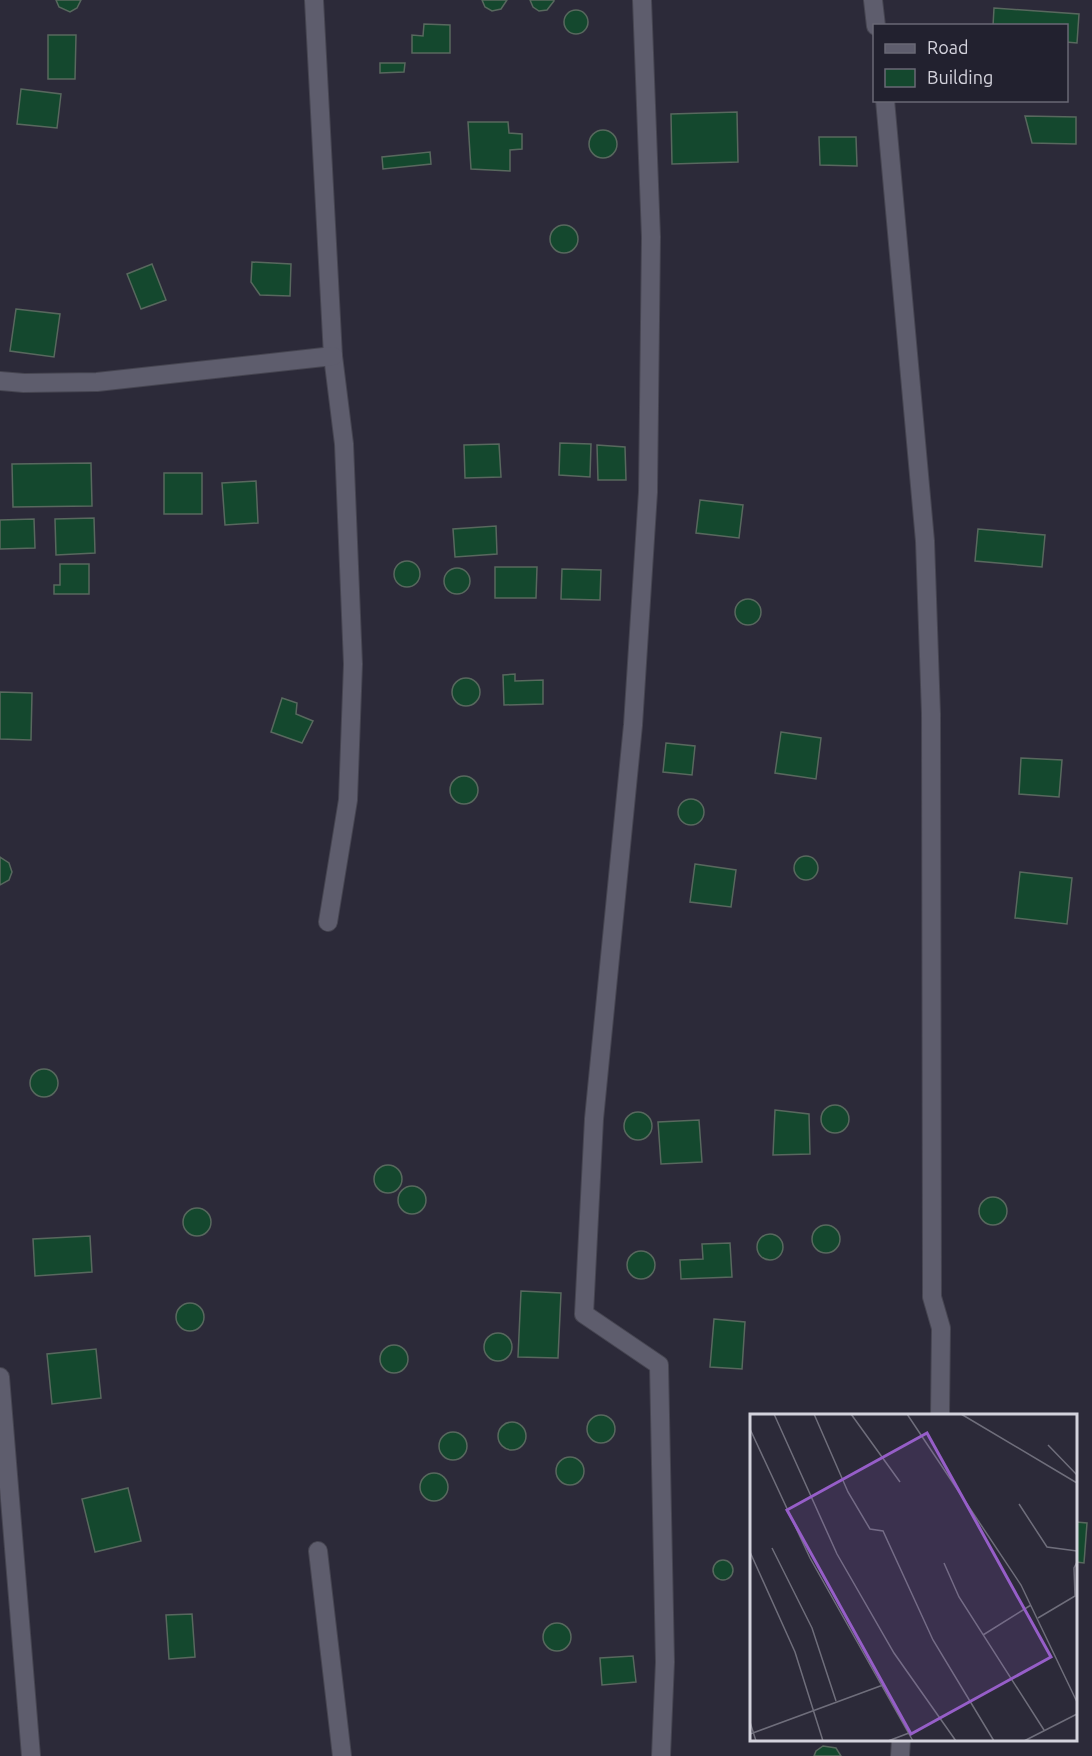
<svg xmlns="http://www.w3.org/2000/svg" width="1092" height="1756" font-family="Ubuntu,sans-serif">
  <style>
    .building { fill: #14482e; stroke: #58685e; stroke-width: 1.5 }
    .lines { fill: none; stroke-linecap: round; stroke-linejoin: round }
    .minor-casing { stroke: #464551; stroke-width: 20 }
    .minor { stroke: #5e5d6d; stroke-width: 18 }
    .inset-road { fill: none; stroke: #6f6e7b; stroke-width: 1.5 }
    .view { fill: #965ec8; fill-opacity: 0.15; stroke: #965ec8; stroke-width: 3 }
    .inset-edge { fill: none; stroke: #d4d3dd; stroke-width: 3 }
  </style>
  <rect width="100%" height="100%" fill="#2c2a39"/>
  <g class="building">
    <path d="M56 0H81L77 8 70 12 59 7Z"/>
    <path d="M482 0H507L501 9 492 11 485 7Z"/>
    <path d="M530 0H554V1L547 10 539 11 533 7Z"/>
    <path d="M994 8 1079 14 1077 43 1066 42V26H993Z"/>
    <circle cx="576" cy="22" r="12"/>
    <path d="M424 24 450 25V53H412V35L423 36Z"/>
    <path d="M48 35H76L75 79H48Z"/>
    <path d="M380 63H405L404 72 380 73Z"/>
    <path d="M21 89 61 94 57 128 17 124Z"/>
    <path d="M737 112 738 162 672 164 671 114Z"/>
    <path d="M1025 116 1076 117V144L1032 143Z"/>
    <path d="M468 122H508L509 133 522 134V149L510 150V171L471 169Z"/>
    <circle cx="603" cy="144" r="14"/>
    <path d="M819 137H856L857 166 820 165Z"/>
    <path d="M430 152 431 164 383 169 382 157Z"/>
    <circle cx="564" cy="239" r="14"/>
    <path d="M252 262 291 264 290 296 260 295 251 282Z"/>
    <path d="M152 264 166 300 141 309 127 274Z"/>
    <path d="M16 309 60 314 54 357 10 351Z"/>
    <path d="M560 443 591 444 590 477 559 475Z"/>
    <path d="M499 444 501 477 465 478 464 445Z"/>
    <path d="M597 445 625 447 626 480H598Z"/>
    <path d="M91 463 92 506 13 507 12 464Z"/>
    <rect x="164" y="473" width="38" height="41"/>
    <path d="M256 481 258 523 225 525 222 483Z"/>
    <path d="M700 500 743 505 739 538 696 533Z"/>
    <path d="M94 518 95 553 56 555 55 519Z"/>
    <path d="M34 519 35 548 0 549V520Z"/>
    <path d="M496 526 497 554 455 557 453 529Z"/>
    <path d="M978 529 1045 535 1042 567 975 561Z"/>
    <circle cx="407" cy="574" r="13"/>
    <path d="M60 564H89V594H54V585H60Z"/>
    <path d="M495 567H537L536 598H495Z"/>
    <circle cx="457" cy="581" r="13"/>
    <path d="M562 569 601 570 600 600 561 599Z"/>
    <circle cx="748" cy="612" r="13"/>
    <path d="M515 674V681L543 680V704L504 705 503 675Z"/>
    <circle cx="466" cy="692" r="14"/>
    <path d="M0 692 32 693 31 740 0 739Z"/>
    <path d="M282 698 297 703 296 714 313 721 302 743 271 732Z"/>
    <path d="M781 732 821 738 816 779 775 773Z"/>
    <path d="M666 743 695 746 692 775 663 772Z"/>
    <path d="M1021 758 1062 760 1059 797 1019 794Z"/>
    <circle cx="464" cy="790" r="14"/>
    <circle cx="691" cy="812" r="13"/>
    <circle cx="806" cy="868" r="12"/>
    <path d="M0 857 9 863 12 872 9 880 0 885Z"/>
    <path d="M695 864 736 870 731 907 690 902Z"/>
    <path d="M1020 872 1072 878 1067 924 1015 918Z"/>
    <circle cx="44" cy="1083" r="14"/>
    <circle cx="835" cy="1119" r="14"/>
    <path d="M775 1110 809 1114 810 1154 773 1155Z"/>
    <circle cx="638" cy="1126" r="14"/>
    <path d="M699 1120 702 1162 661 1164 658 1122Z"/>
    <circle cx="388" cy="1179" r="14"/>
    <circle cx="412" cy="1200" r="14"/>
    <circle cx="993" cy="1211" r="14"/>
    <circle cx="197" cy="1222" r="14"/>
    <circle cx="826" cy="1239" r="14"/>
    <circle cx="770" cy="1247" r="13"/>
    <path d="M90 1236 92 1272 35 1276 33 1239Z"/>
    <path d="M730 1243 732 1277 681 1279 680 1260 703 1259 702 1244Z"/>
    <circle cx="641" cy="1265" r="14"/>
    <path d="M521 1291 561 1293 558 1358 518 1357Z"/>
    <circle cx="190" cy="1317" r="14"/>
    <path d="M714 1319 745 1322 742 1369 710 1367Z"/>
    <circle cx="498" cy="1347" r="14"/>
    <circle cx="394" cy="1359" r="14"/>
    <path d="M96 1349 101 1398 52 1404 47 1354Z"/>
    <circle cx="601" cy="1429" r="14"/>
    <circle cx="512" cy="1436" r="14"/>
    <circle cx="453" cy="1446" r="14"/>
    <circle cx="570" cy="1471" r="14"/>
    <circle cx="434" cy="1487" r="14"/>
    <path d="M128 1488 141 1541 95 1552 82 1499Z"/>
    <path d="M1076 1522 1087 1523 1084 1563 1076 1562Z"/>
    <circle cx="723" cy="1570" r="10"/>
    <path d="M192 1614 195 1657 169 1659 166 1615Z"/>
    <circle cx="557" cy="1637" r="14"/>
    <path d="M633 1656 636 1682 602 1685 600 1658Z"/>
    <path d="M823 1746 836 1748 841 1756H814L816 1751Z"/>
  </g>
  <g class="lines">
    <defs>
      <g id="minor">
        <path d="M314 0 333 356 344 444 353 664 348 800 328 922"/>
        <path d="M642 0 651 237 648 492 633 725 594 1119 584 1314 659 1365 665 1662 661 1756"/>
        <path d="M873 0 876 26"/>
        <path d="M885 100 925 541 931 714 932 1297 941 1328 940 1416"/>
        <path d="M0 381 24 383 97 382 333 356"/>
        <path d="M0 1377 31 1756"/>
        <path d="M318 1551 342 1756"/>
        <path d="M900 1756 901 1740"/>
      </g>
    </defs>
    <use href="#minor" class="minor-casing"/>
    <use href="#minor" class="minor"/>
  </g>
  <g transform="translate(750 1414)">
    <rect width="327" height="327" fill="#2c2a39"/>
    <path class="inset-road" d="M24 0 87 140 144 239 206 327M64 0 98 78 120 115 133 117 183 226 244 327M101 0 150 68M157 0 271 171 327 288M211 0 327 69M0 15 60 144 163 327M298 31 327 61M269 90 297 133 327 137M22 134 62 214 86 287M0 138 45 238 73 327M194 149 209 183 294 316M288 204 325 182 324 154 327 148M233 221 281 191M0 308 6 327M0 320 133 271M138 327 159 319M274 327 327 300"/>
    <path class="view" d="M177 19 301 243 161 320 37 96Z"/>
    <rect width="327" height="327" class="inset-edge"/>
  </g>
  <rect x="873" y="24" width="195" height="78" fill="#22212f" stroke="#696875" stroke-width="1.5"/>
  <rect x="885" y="44" width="30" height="9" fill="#5e5d6d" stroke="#696875" stroke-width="1.5"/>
  <text x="927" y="54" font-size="18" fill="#d4d3dd">Road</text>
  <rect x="885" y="69" width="30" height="18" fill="#14482e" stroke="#696875" stroke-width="1.5"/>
  <text x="927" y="84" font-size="18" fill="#d4d3dd">Building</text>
</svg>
